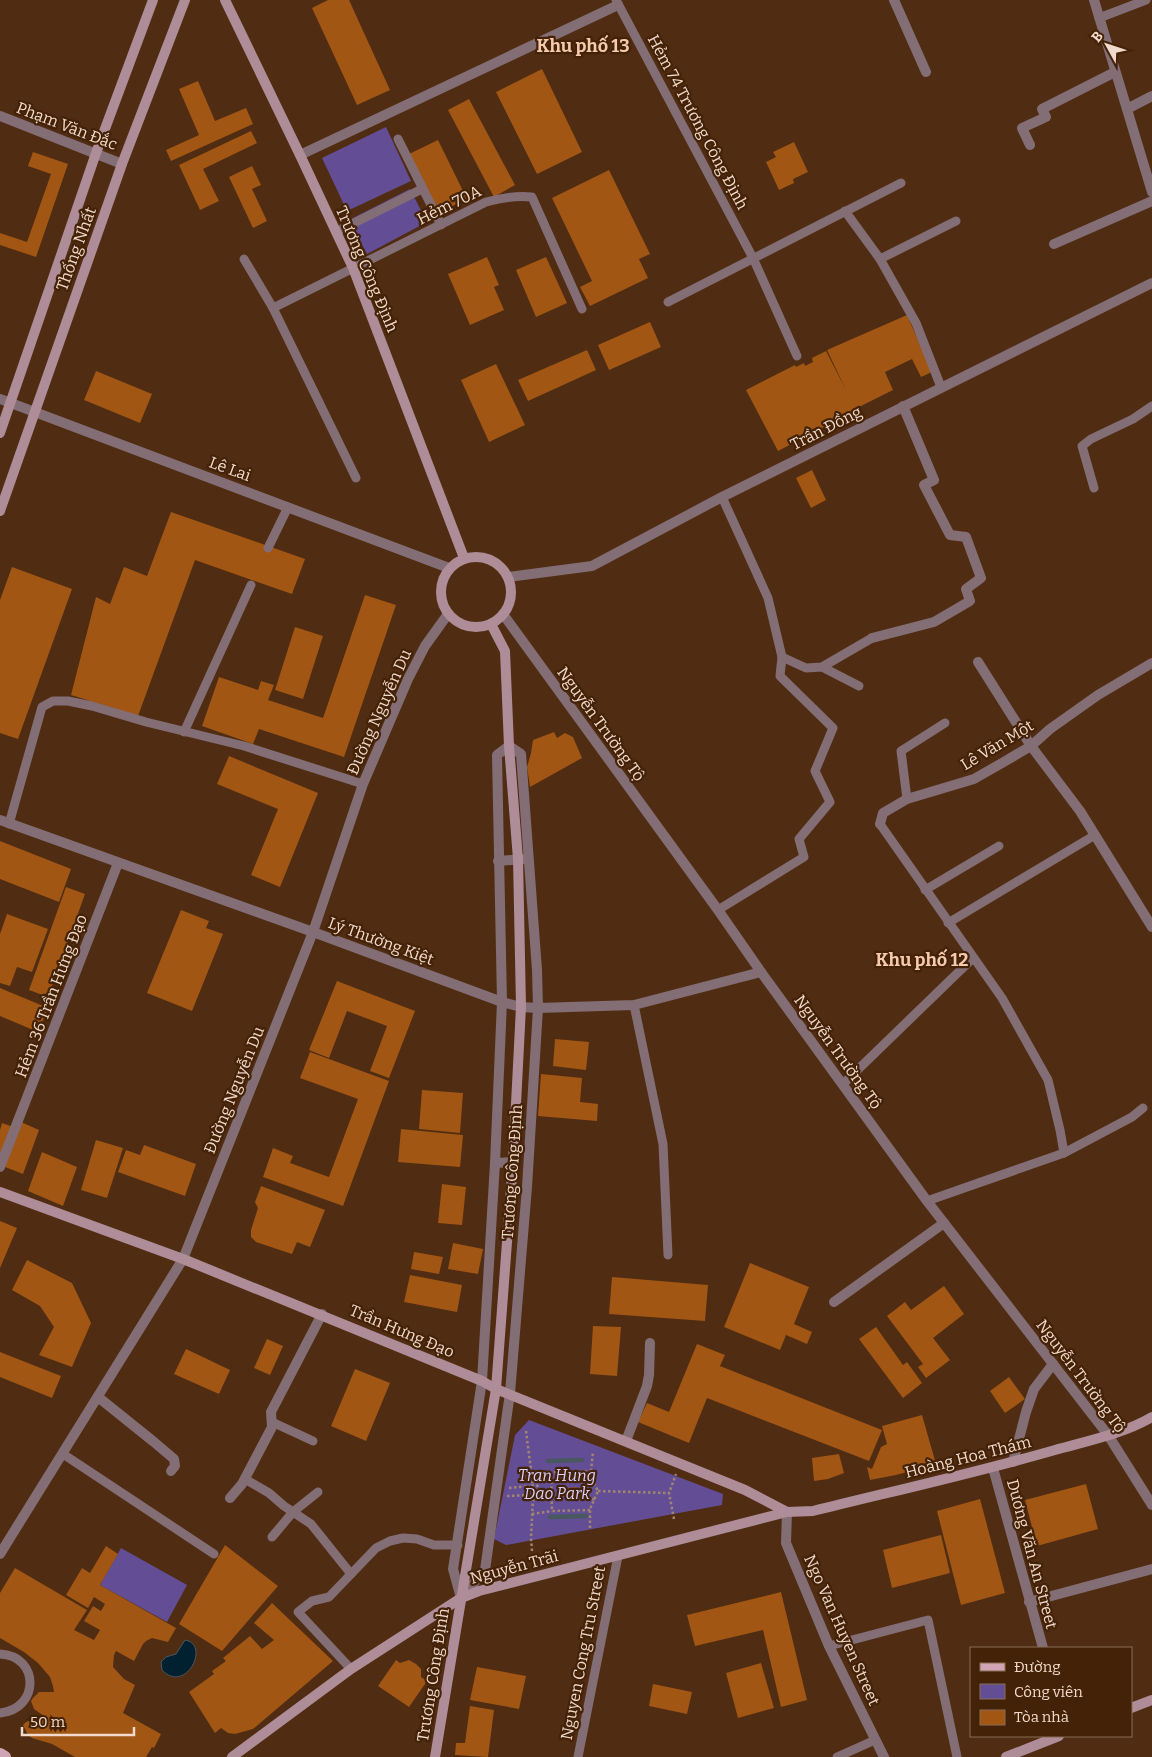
<svg xmlns="http://www.w3.org/2000/svg" width="1152" height="1757" font-family="Bitter,serif">
  <style>
    .green { fill: #634e96 }
    .water { fill: #012131; stroke: #49585f }
    .lines { fill: none; stroke-linecap: round; stroke-linejoin: round }
    .stream { stroke: #49585f; stroke-width: 4.5 }
    .building { fill: #a15614 }
    .path { stroke: #a28571; stroke-width: 2.5; stroke-dasharray: 2.5 2.5; stroke-linecap: butt }
    .service { stroke: #836e75; stroke-width: 9 }
    .minor { stroke: #836e75; stroke-width: 10 }
    .tertiary { stroke: #836e75; stroke-width: 10 }
    .secondary { stroke: #ae8d99; stroke-width: 10 }
    .primary { stroke: #d0a4b4; stroke-width: 12 }
    .labels { text-anchor: middle; dominant-baseline: central; stroke-width: 4.5; stroke-linejoin: round; paint-order: stroke }
    .street-label { font-size: 16px; fill: #f1dacb; stroke: #442207 }
    .park-label { font-size: 16px; font-style: italic; fill: #d9cffb; stroke: #442207 }
    .neighbourhood-label { font-size: 18px; font-weight: bold; fill: #f6caac; stroke: #442207 }
  </style>
  <rect width="100%" height="100%" fill="#4f2c12"/>
  <g class="green">
    <path d="M386 127 411 181 347 211 322 158Z"/>
    <path d="M410 189 427 222 367 254 349 220Z"/>
    <path d="M529 1420 723 1494 722 1505 506 1545 494 1539 515 1435Z"/>
    <path d="M121 1548 187 1585 167 1622 100 1585Z"/>
  </g>
  <path class="water" d="M185 1640C211 1644 186 1695 162 1670L161 1662 166 1657 176 1654Z"/>
  <g class="lines">
    <g class="stream">
      <path d="M548 1461 582 1460"/>
      <path d="M550 1517 586 1516"/>
    </g>
  </g>
  <g class="building">
    <path d="M328 0H349L390 90 357 105 312 8Z"/>
    <path d="M542 69 582 152 537 174 496 92Z"/>
    <path d="M198 81 215 121 246 108 253 124 171 161 166 150 199 135 179 89Z"/>
    <path d="M469 99 515 185 494 197 448 110Z"/>
    <path d="M251 131 257 143 203 169 219 201 200 210 179 165Z"/>
    <path d="M438 140 467 199 436 214 407 155Z"/>
    <path d="M794 142 808 172 793 179 794 183 779 190 766 162 776 157 773 152Z"/>
    <path d="M33 152 68 164 36 257 0 245V233L27 242 51 174 28 166Z"/>
    <path d="M252 166 261 185 252 189 267 221 253 228 229 177Z"/>
    <path d="M609 170 650 254 639 259 648 278 590 306 580 287 592 281 552 198Z"/>
    <path d="M487 257 499 285 494 287 504 310 470 325 448 274Z"/>
    <path d="M546 257 567 303 536 317 516 270Z"/>
    <path d="M907 315 932 372 921 377 912 359 885 372 893 390 825 424 826 426 778 451 746 390 795 365 796 367 804 363 805 366 813 362 812 358 826 351 846 390 827 350Z"/>
    <path d="M650 322 661 347 609 370 598 345Z"/>
    <path d="M587 350 596 370 528 401 518 380Z"/>
    <path d="M496 364 525 425 489 442 461 380Z"/>
    <path d="M96 371 152 394 140 423 84 400Z"/>
    <path d="M812 470 826 500 811 508 796 478Z"/>
    <path d="M171 512 305 559 292 594 195 560 138 716 71 695 96 597 110 604 124 567 147 576Z"/>
    <path d="M12 567 72 589 18 739 0 733V600Z"/>
    <path d="M365 595 396 605 344 757 259 729 253 744 202 726 219 677 258 690 261 681 274 685 268 700 323 718Z"/>
    <path d="M295 627 323 636 303 699 275 690Z"/>
    <path d="M554 732 557 738 565 733 573 737 582 758 530 787 527 767 531 753 533 740Z"/>
    <path d="M229 756 318 793 280 887 251 875 278 809 217 784Z"/>
    <path d="M0 841 71 869 59 902 0 879Z"/>
    <path d="M66 887 85 894 48 997 29 990Z"/>
    <path d="M181 910 209 921 206 928 223 934 192 1011 147 993Z"/>
    <path d="M7 914 48 929 32 972 17 967 10 986 0 983V934Z"/>
    <path d="M337 981 415 1011 389 1078 370 1071 387 1026 347 1011 329 1058 309 1050Z"/>
    <path d="M0 988 48 1008 38 1032 0 1016Z"/>
    <path d="M555 1039 589 1042 586 1070 553 1066Z"/>
    <path d="M310 1052 389 1081 343 1206 263 1177 273 1148 293 1156 290 1163 329 1177 358 1099 300 1078Z"/>
    <path d="M541 1074 582 1078 580 1102 598 1104 597 1121 538 1116Z"/>
    <path d="M422 1090 463 1093 460 1133 419 1129Z"/>
    <path d="M21 1122 39 1130 23 1174 5 1167Z"/>
    <path d="M2 1123 16 1128 0 1169V1130Z"/>
    <path d="M401 1129 463 1135 460 1167 398 1162Z"/>
    <path d="M96 1140 123 1148 107 1198 81 1190Z"/>
    <path d="M144 1145 196 1164 185 1196 118 1172 126 1150 140 1155Z"/>
    <path d="M42 1152 77 1167 63 1206 28 1191Z"/>
    <path d="M442 1184 466 1187 462 1225 438 1223Z"/>
    <path d="M261 1186 325 1210 310 1247 297 1242 292 1254 256 1242 251 1237V1230L258 1208 255 1202Z"/>
    <path d="M0 1221 17 1228 0 1268Z"/>
    <path d="M453 1243 483 1249 478 1274 448 1269Z"/>
    <path d="M414 1252 443 1257 439 1274 411 1269Z"/>
    <path d="M27 1260 72 1283 91 1323 72 1367 39 1355 54 1327 40 1306 12 1290Z"/>
    <path d="M750 1263 809 1287 794 1324 812 1332 807 1344 786 1335 780 1350 724 1327Z"/>
    <path d="M410 1275 462 1285 457 1312 404 1302Z"/>
    <path d="M612 1277 708 1285 705 1321 609 1314Z"/>
    <path d="M944 1286 964 1314 933 1338 950 1360 926 1378 918 1367 923 1364 887 1316 905 1302 911 1310Z"/>
    <path d="M593 1326 621 1327 617 1376 590 1374Z"/>
    <path d="M876 1327 903 1365 907 1362 922 1383 903 1398 859 1339Z"/>
    <path d="M267 1339 283 1346 270 1375 254 1368Z"/>
    <path d="M697 1344 725 1355 720 1366 882 1430 869 1461 707 1398 689 1443 638 1422 647 1403 669 1412Z"/>
    <path d="M186 1349 230 1370 219 1394 174 1374Z"/>
    <path d="M0 1352 61 1376 52 1398 0 1377Z"/>
    <path d="M355 1369 390 1383 366 1441 331 1426Z"/>
    <path d="M1009 1377 1025 1399 1005 1413 990 1391Z"/>
    <path d="M922 1415 936 1464 896 1475 870 1480 867 1467 872 1469 881 1447 887 1444 882 1426Z"/>
    <path d="M839 1454 844 1473 828 1479 814 1481 812 1458Z"/>
    <path d="M1086 1484 1098 1529 1037 1546 1025 1500Z"/>
    <path d="M577 1487 578 1498 567 1499 566 1488Z"/>
    <path d="M980 1499 1005 1593 961 1605 937 1511Z"/>
    <path d="M941 1535 950 1573 892 1588 883 1550Z"/>
    <path d="M225 1545 278 1586 222 1651 179 1624Z"/>
    <path d="M106 1546 118 1554 100 1585 176 1628 168 1642 152 1638 146 1641 143 1644 134 1661 116 1651 114 1655 113 1667 124 1679 135 1685 123 1713 161 1734 154 1748 152 1747 146 1757H75L52 1744 32 1738 28 1735 23 1725 26 1722 44 1716 34 1709 31 1701 33 1698 39 1692H54L53 1686 50 1677 38 1663 24 1652 0 1638V1593L15 1568 87 1610 74 1630 94 1640 100 1630 84 1621 93 1606 101 1611 105 1604 94 1597 88 1608 66 1595 82 1568 90 1573Z"/>
    <path d="M781 1592 807 1700 781 1707 763 1630 695 1646 687 1615Z"/>
    <path d="M272 1603 333 1661 253 1729 235 1734 228 1733 221 1728 215 1733 189 1692 214 1674 212 1671 226 1661 223 1658 250 1636 262 1649 274 1640 254 1623Z"/>
    <path d="M396 1660 400 1663 409 1660 416 1664 421 1669V1677L427 1681 409 1707 378 1686Z"/>
    <path d="M761 1663 774 1708 738 1718 726 1673Z"/>
    <path d="M477 1667 526 1676 519 1709 470 1700Z"/>
    <path d="M653 1684 692 1692 687 1714 649 1706Z"/>
    <path d="M470 1706 494 1710 488 1757 455 1755 456 1743H465Z"/>
  </g>
  <g class="lines">
    <g class="path">
      <path d="M526 1431 533 1485"/>
      <path d="M532 1472H551"/>
      <path d="M593 1483 585 1488 584 1494 595 1500"/>
      <circle cx="534" cy="1492" r="7"/>
      <path d="M509 1488 530 1486"/>
      <path d="M598 1491 669 1493"/>
      <path d="M507 1496 528 1495"/>
      <path d="M590 1510 552 1511 551 1472 591 1471"/>
      <path d="M532 1514 552 1511"/>
      <path d="M674 1519 669 1493 676 1474"/>
      <path d="M590 1528V1509L598 1491 594 1483 591 1471 593 1452"/>
      <path d="M532 1551 531 1538 533 1499"/>
    </g>
    <g class="service">
      <path d="M616 0 753 258 797 356"/>
      <path d="M1099 18 1146 0"/>
      <path d="M398 139 441 225"/>
      <path d="M845 211 880 259 916 323 941 387"/>
      <path d="M336 232 422 189"/>
      <path d="M244 259 273 308 356 478"/>
      <path d="M880 259 956 221"/>
      <path d="M668 302 901 183"/>
      <path d="M273 308 486 202C501 198 516 195 532 197L582 309"/>
      <path d="M1094 488 1082 446 1091 439 1133 419 1152 406"/>
      <path d="M268 548 288 507"/>
      <path d="M782 657 806 668 822 667 872 638"/>
      <path d="M822 667 859 686"/>
      <path d="M184 732 251 585"/>
      <path d="M907 799 901 751 945 723"/>
      <path d="M9 824 42 707 53 701H68L92 706 146 722 244 746 363 784"/>
      <path d="M880 824 1002 998 1048 1080 1060 1130 1064 1153"/>
      <path d="M925 890 999 846"/>
      <path d="M718 910 804 857 799 839 830 802 815 771 833 728 780 676 782 657 768 598 722 497"/>
      <path d="M948 923 1095 835"/>
      <path d="M634 1005 663 1144 668 1255"/>
      <path d="M843 1084 973 958"/>
      <path d="M927 1201 1064 1153 1132 1117 1143 1108"/>
      <path d="M272 1422 313 1441"/>
      <path d="M63 1454 214 1554"/>
      <path d="M245 1479 269 1493 284 1506 311 1524 351 1574"/>
      <path d="M272 1537 293 1512 318 1492"/>
      <path d="M829 1646 928 1620 957 1757"/>
      <path d="M0 1654C40 1656 40 1709 0 1713"/>
      <path d="M351 1669 298 1612 312 1601 329 1597 376 1548 390 1541 403 1538 417 1539 434 1545H458"/>
      <path d="M578 1757 618 1556"/>
      <path d="M837 1757 875 1740"/>
    </g>
    <g class="minor">
      <path d="M894 0 926 72"/>
      <path d="M1127 109 1152 96"/>
      <path d="M0 116 122 164"/>
      <path d="M1030 145 1022 128 1046 117 1042 109 1115 72"/>
      <path d="M300 155 618 5"/>
      <path d="M1054 244 1152 201"/>
      <path d="M508 577 592 566 722 497 1152 283"/>
      <path d="M872 638 934 622 970 601 966 589 981 578 966 537 950 535 924 485 934 480 903 406"/>
      <path d="M978 662 1031 746 1080 811 1152 927"/>
      <path d="M509 746 521 754 537 970 538 1008 527 1187 510 1393 485 1570 461 1598 453 1569 482 1381 495 1163 502 1002 497 755Z"/>
      <path d="M0 820 313 932 502 1002 521 1007 538 1008 634 1005 761 972"/>
      <path d="M880 824 883 813 907 799 974 779 1002 763 1031 746 1050 729 1098 695 1152 663"/>
      <path d="M498 861 525 859"/>
      <path d="M495 1163 513 1162"/>
      <path d="M0 1167 118 863"/>
      <path d="M834 1302 944 1223"/>
      <path d="M98 1397 154 1442 174 1459 175 1466 171 1471"/>
      <path d="M626 1441 647 1386 649 1375 650 1343"/>
      <path d="M1013 1462 1026 1412 1034 1389 1053 1364"/>
      <path d="M993 1468 1043 1648"/>
      <path d="M230 1498 242 1484 272 1427 271 1412 322 1314"/>
      <path d="M787 1512 786 1543 829 1646 884 1757"/>
      <path d="M0 1554 183 1259 313 932 363 784 408 679 425 646 448 614"/>
      <path d="M1029 1602 1152 1569"/>
    </g>
    <g class="tertiary">
      <path d="M1094 0 1152 192"/>
      <path d="M0 399 449 568"/>
      <path d="M503 614 718 910 761 972 927 1201 1108 1435 1152 1505"/>
    </g>
    <g class="secondary">
      <path d="M225 0 300 155 353 268 464 558"/>
      <path d="M0 433 96 153 153 0"/>
      <path d="M0 511 122 164 185 0"/>
      <circle cx="476" cy="592" r="35"/>
      <path d="M0 1192 183 1259 482 1381 496 1389 745 1490 787 1512"/>
      <path d="M1131 1708 1152 1700"/>
      <path d="M232 1757 351 1669 461 1598 479 1591 787 1512 813 1511C894 1491 975 1473 1055 1450 1087 1441 1123 1434 1152 1417"/>
      <path d="M435 1757 496 1389 513 1162 521 1007 518 859 509 746 505 651 491 624"/>
      <path d="M1006 1757 1059 1736"/>
    </g>
    <path class="primary" d="M0 1754 5 1757"/>
  </g>
  <g class="labels">
    <g class="street-label">
      <text transform="translate(698 122) rotate(62)">Hẻm 74 Trương Công Định</text>
      <text transform="translate(67 126) rotate(21)">Phạm Văn Đắc</text>
      <text transform="translate(449 205) rotate(-26)">Hẻm 70A</text>
      <text transform="translate(76 249) rotate(-70)">Thống Nhất</text>
      <text transform="translate(367 269) rotate(67)">Trương Công Định</text>
      <text transform="translate(826 428) rotate(-27)">Trần Đồng</text>
      <text transform="translate(230 469) rotate(20)">Lê Lai</text>
      <text transform="translate(379 712) rotate(-66)">Đường Nguyễn Du</text>
      <text transform="translate(601 724) rotate(54)">Nguyễn Trường Tộ</text>
      <text transform="translate(997 745) rotate(-31)">Lê Văn Một</text>
      <text transform="translate(381 941) rotate(20)">Lý Thường Kiệt</text>
      <text transform="translate(51 996) rotate(-69)">Hẻm 36 Trần Hưng Đạo</text>
      <text transform="translate(838 1052) rotate(54)">Nguyễn Trường Tộ</text>
      <text transform="translate(234 1090) rotate(-68)">Đường Nguyễn Du</text>
      <text transform="translate(512 1172) rotate(-86)">Trương Công Định</text>
      <text transform="translate(402 1331) rotate(23)">Trần Hưng Đạo</text>
      <text transform="translate(1081 1376) rotate(53)">Nguyễn Trường Tộ</text>
      <text transform="translate(968 1457) rotate(-14)">Hoàng Hoa Thám</text>
      <text transform="translate(1032 1554) rotate(75)">Dương Văn An Street</text>
      <text transform="translate(514 1567) rotate(-15)">Nguyễn Trãi</text>
      <text transform="translate(842 1630) rotate(66)">Ngo Van Huyen Street</text>
      <text transform="translate(583 1653) rotate(-79)">Nguyen Cong Tru Street</text>
      <text transform="translate(433 1675) rotate(-81)">Trương Công Định</text>
    </g>
    <g class="park-label">
      <text x="557" y="1475">Tran Hung<tspan x="557" dy="18">Dao Park</tspan></text>
    </g>
    <g class="neighbourhood-label">
      <text x="583" y="46">Khu phố 13</text>
      <text x="922" y="960">Khu phố 12</text>
    </g>
  </g>
  <rect x="970" y="1647" width="162" height="90" fill="#442207" stroke="#896c55"/>
  <rect x="980" y="1663" width="25" height="8" fill="#d0a4b4" stroke="#896c55"/>
  <text x="1014" y="1672" font-size="15" fill="#f1dacb">Đường</text>
  <rect x="980" y="1684" width="25" height="15" fill="#634e96" stroke="#896c55"/>
  <text x="1014" y="1697" font-size="15" fill="#f1dacb">Công viên</text>
  <rect x="980" y="1710" width="25" height="15" fill="#a15614" stroke="#896c55"/>
  <text x="1014" y="1722" font-size="15" fill="#f1dacb">Tòa nhà</text>
  <g transform="translate(1107 45) rotate(310)" stroke="#442207" stroke-width="4" paint-order="stroke">
  <path d="M0-4L9 19L0 12L-9 19Z" fill="#f1dacb"/>
  <text y="-8" font-size="14" font-weight="bold" text-anchor="middle" fill="#f1dacb">B</text>
  </g>
  <path d="M22 1727v8h112v-8" fill="none" stroke="#f1dacb" stroke-width="2.5"/>
  <text x="30" y="1727" font-size="15" fill="#f1dacb" stroke="#442207" stroke-width="4" paint-order="stroke">50 m</text>
</svg>
